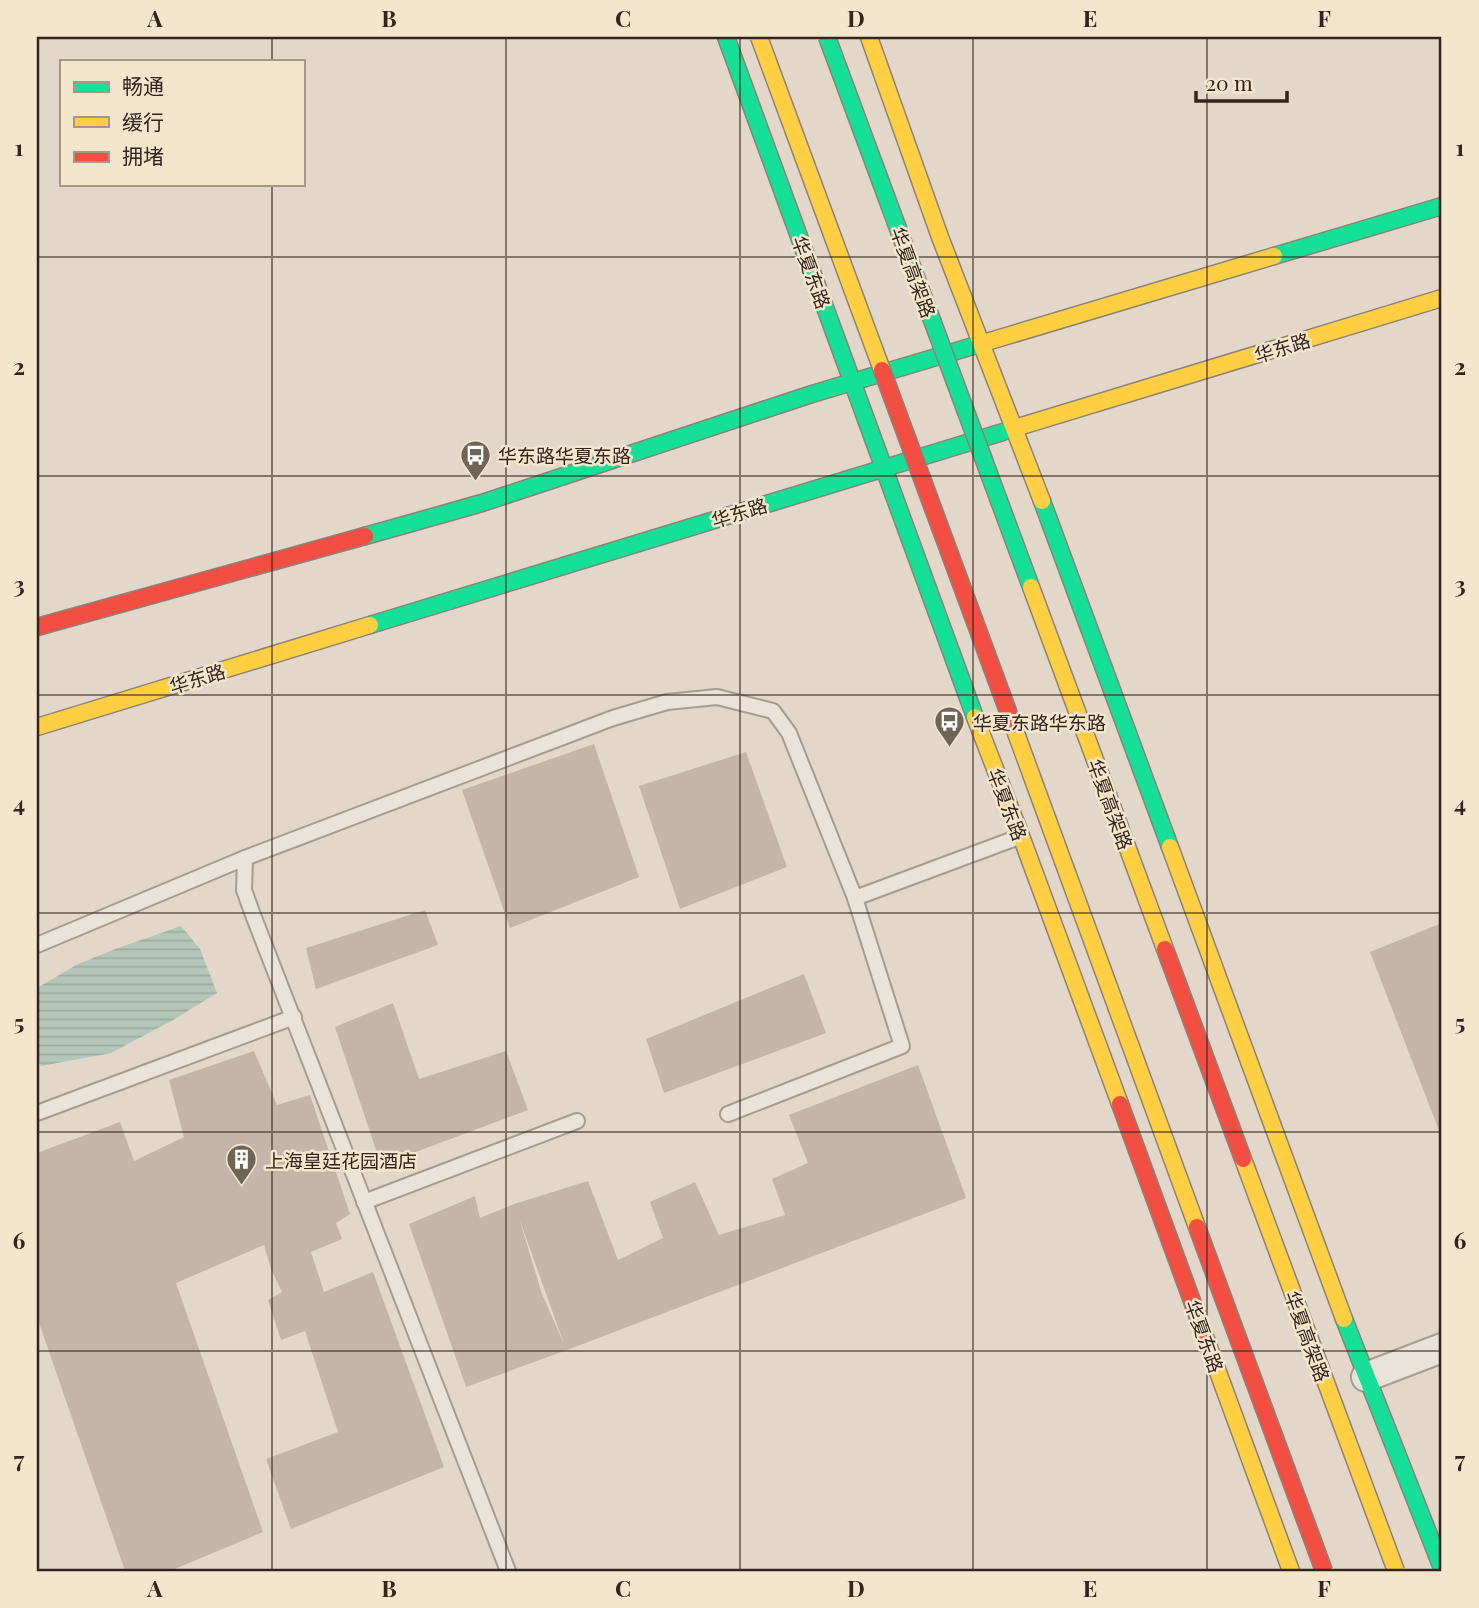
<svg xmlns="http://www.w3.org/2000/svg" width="1479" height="1608" font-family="'Playfair Display','Noto Sans SC',serif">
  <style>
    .water { fill: url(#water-rules) }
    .building { fill: #c5b5a9; fill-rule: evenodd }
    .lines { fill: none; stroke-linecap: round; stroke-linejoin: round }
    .lane-casing { stroke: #a69d92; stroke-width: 18 }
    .street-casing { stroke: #a69d92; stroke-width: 32 }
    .fast-casing { stroke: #8c8279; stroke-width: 19 }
    .slow-casing { stroke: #8c8279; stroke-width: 19 }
    .jam-casing { stroke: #8c8279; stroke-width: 19 }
    .lane { stroke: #eae3da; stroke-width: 14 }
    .street { stroke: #eae3da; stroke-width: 28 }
    .fast { stroke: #16e098; stroke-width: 16 }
    .slow { stroke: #ffcf43; stroke-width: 16 }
    .jam { stroke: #f24e42; stroke-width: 16 }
    .fast-bridge-casing { stroke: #8c8279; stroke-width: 19; stroke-linecap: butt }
    .slow-bridge-casing { stroke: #8c8279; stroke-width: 19; stroke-linecap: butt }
    .jam-bridge-casing { stroke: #8c8279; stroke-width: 19; stroke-linecap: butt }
    .fast-bridge { stroke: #16e098; stroke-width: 16 }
    .slow-bridge { stroke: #ffcf43; stroke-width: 16 }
    .jam-bridge { stroke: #f24e42; stroke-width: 16 }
    .grid { fill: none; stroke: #33251b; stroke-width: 2; stroke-opacity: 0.55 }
    .labels { text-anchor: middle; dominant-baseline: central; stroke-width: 5; stroke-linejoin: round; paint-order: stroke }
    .street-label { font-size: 19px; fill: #33251b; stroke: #f4e5cd }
    .poi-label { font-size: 19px; fill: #33251b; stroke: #f4e5cd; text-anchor: start }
    .neatline { fill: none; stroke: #33251b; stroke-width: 2.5 }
    .grid-label { font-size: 23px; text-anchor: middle; font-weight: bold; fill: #33251b }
  </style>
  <defs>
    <pattern id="water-rules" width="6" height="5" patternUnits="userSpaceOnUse" patternTransform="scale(1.75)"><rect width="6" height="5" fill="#b4c6b9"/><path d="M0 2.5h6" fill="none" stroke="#9baa9e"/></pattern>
  </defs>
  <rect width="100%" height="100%" fill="#e2d7c8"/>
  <path class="water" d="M181 926 200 949 217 993 173 1020 111 1053 41 1066 37 1058V988L78 964 118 948Z"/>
  <g class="building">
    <path d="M594 744 639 877 510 928 462 790Z"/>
    <path d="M746 752 787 867 680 909 639 786Z"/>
    <path d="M425 910 438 945 316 989 306 948Z"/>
    <path d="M1442 923V1138L1370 952Z"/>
    <path d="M804 974 826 1033 664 1093 646 1039Z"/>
    <path d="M393 1003 419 1079 506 1051 528 1110 381 1165 335 1027Z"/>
    <path d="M254 1051 277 1105 310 1095 350 1214 336 1223 342 1239 311 1252 324 1292 373 1272 444 1467 291 1529 266 1459 338 1432 305 1331 281 1340 268 1300 282 1292 271 1269 264 1245 176 1283 263 1532 170 1571H125L37 1317V1153L120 1122 134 1161 184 1137 169 1080Z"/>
    <path d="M918 1065 966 1198 567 1350 466 1387 409 1224 475 1196 480 1218 514 1204 588 1181 618 1260 663 1238 650 1202 695 1182 719 1235 785 1215 772 1179 808 1163 789 1115ZM519 1218 564 1344 542 1294Z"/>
  </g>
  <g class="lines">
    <defs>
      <g id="lane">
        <path d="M37 945 245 858"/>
        <path d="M37 1113 294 1017"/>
        <path d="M728 1114 902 1046 855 898"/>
        <path d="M364 1202 577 1121"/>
        <path d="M508 1571 253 915 244 890 245 858 613 718 667 702 717 697 773 711 789 733 855 898 1019 837"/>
      </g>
      <path id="street" d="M1366 1377 1442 1348"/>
      <g id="fast">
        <path d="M726 37 975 717"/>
        <path d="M1274 256 1442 206"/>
        <path d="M1042 501 1170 847"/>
        <path d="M365 536 482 503 812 394 990 341"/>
        <path d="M370 625 1003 432"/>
        <path d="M1344 1319 1442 1568"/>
      </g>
      <g id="slow">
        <path d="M869 37 940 237 1042 501"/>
        <path d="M990 341 1274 256"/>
        <path d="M1015 428 1442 298"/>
        <path d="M975 717 1021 836 1120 1104"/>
        <path d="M37 727 370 625"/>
        <path d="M1170 847 1344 1319"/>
        <path d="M1207 1342 1291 1571"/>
      </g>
      <g id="jam">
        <path d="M37 627 365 536"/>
        <path d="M1120 1104 1207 1342"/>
      </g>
    </defs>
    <use href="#lane" class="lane-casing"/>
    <use href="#street" class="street-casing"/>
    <use href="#fast" class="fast-casing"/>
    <use href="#slow" class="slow-casing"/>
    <use href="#jam" class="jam-casing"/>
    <use href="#lane" class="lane"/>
    <use href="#street" class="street"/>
    <use href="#fast" class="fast"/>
    <use href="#slow" class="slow"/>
    <use href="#jam" class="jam"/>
    <defs>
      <path id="fast-bridge" d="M827 37 1031 587"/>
      <g id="slow-bridge">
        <path d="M759 37 882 370"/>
        <path d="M1031 587 1165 949"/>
        <path d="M1013 725 1197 1227"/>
        <path d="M1243 1159 1396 1571"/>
      </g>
      <g id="jam-bridge">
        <path d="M882 370 1013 725"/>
        <path d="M1165 949 1243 1159"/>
        <path d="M1197 1227 1324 1571"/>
      </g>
    </defs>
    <use href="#fast-bridge" class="fast-bridge-casing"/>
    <use href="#slow-bridge" class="slow-bridge-casing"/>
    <use href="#jam-bridge" class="jam-bridge-casing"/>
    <use href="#fast-bridge" class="fast-bridge"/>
    <use href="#slow-bridge" class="slow-bridge"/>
    <use href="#jam-bridge" class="jam-bridge"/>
  </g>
  <path class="grid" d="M272 37V61M506 37V1571M740 37V1571M973 37V1571M1207 37V1571M272 184V1571M37 257H1442M37 476H1442M37 695H1442M37 913H1442M37 1132H1442M37 1351H1442"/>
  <defs>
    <symbol id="bus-pin" viewBox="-11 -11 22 30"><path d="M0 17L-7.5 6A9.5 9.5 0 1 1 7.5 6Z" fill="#706358" stroke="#f4e5cd"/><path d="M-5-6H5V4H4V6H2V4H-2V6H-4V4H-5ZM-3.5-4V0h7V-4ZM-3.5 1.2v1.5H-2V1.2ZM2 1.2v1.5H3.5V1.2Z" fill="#fff"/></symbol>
    <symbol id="building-pin" viewBox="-11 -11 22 30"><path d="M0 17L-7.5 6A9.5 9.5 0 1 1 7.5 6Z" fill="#706358" stroke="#f4e5cd"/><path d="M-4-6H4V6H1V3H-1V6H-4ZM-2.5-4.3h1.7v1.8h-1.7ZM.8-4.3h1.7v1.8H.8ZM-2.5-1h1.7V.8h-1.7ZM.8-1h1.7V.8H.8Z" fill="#fff"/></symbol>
  </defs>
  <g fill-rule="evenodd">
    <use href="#bus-pin" x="458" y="438" width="35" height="47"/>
    <use href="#bus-pin" x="932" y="704" width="35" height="47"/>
    <use href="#building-pin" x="224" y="1142" width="35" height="47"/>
  </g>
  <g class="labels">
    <g class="street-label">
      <text transform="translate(812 272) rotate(70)">华夏东路</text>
      <text transform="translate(914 272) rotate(70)">华夏高架路</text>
      <text transform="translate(1282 347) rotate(-17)">华东路</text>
      <text transform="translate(739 512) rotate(-17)">华东路</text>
      <text transform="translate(197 678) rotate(-17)">华东路</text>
      <text transform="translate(1008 804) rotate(69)">华夏东路</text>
      <text transform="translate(1111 804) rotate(70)">华夏高架路</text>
      <text transform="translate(1205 1336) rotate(70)">华夏东路</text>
      <text transform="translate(1308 1336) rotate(70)">华夏高架路</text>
    </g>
    <g class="poi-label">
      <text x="498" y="455">华东路华夏东路</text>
      <text x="973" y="722">华夏东路华东路</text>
      <text x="265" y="1160">上海皇廷花园酒店</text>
    </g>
  </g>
  <rect width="1479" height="1608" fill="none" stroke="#f4e5cd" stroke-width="77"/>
  <rect x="60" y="60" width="245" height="126" fill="#f4e5cd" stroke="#a79886" stroke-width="2"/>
  <rect x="74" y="82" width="35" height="10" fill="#16e098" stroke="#a79886" stroke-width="2"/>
  <text x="122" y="94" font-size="21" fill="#33251b">畅通</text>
  <rect x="74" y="117" width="35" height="10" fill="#ffcf43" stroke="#a79886" stroke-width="2"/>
  <text x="122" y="130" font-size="21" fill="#33251b">缓行</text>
  <rect x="74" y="152" width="35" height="10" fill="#f24e42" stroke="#a79886" stroke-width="2"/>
  <text x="122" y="164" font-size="21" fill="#33251b">拥堵</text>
  <path d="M1196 91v10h91v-10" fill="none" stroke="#33251b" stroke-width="3.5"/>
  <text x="1206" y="91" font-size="21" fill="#33251b" stroke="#f4e5cd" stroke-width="5" paint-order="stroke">20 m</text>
  <rect x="38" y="38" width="1402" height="1532" class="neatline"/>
  <g class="grid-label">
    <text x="155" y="27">A</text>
    <text x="389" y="27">B</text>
    <text x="623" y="27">C</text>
    <text x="856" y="27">D</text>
    <text x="1090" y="27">E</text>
    <text x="1324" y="27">F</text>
    <text x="19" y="156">1</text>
    <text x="1460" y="156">1</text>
    <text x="19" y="375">2</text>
    <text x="1460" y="375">2</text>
    <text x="19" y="593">3</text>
    <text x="1460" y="593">3</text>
    <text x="19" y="812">4</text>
    <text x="1460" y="812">4</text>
    <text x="19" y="1031">5</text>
    <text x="1460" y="1031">5</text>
    <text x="19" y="1249">6</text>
    <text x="1460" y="1249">6</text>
    <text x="19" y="1468">7</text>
    <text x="1460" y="1468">7</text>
    <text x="155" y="1597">A</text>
    <text x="389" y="1597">B</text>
    <text x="623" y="1597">C</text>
    <text x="856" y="1597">D</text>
    <text x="1090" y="1597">E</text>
    <text x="1324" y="1597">F</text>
  </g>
</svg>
